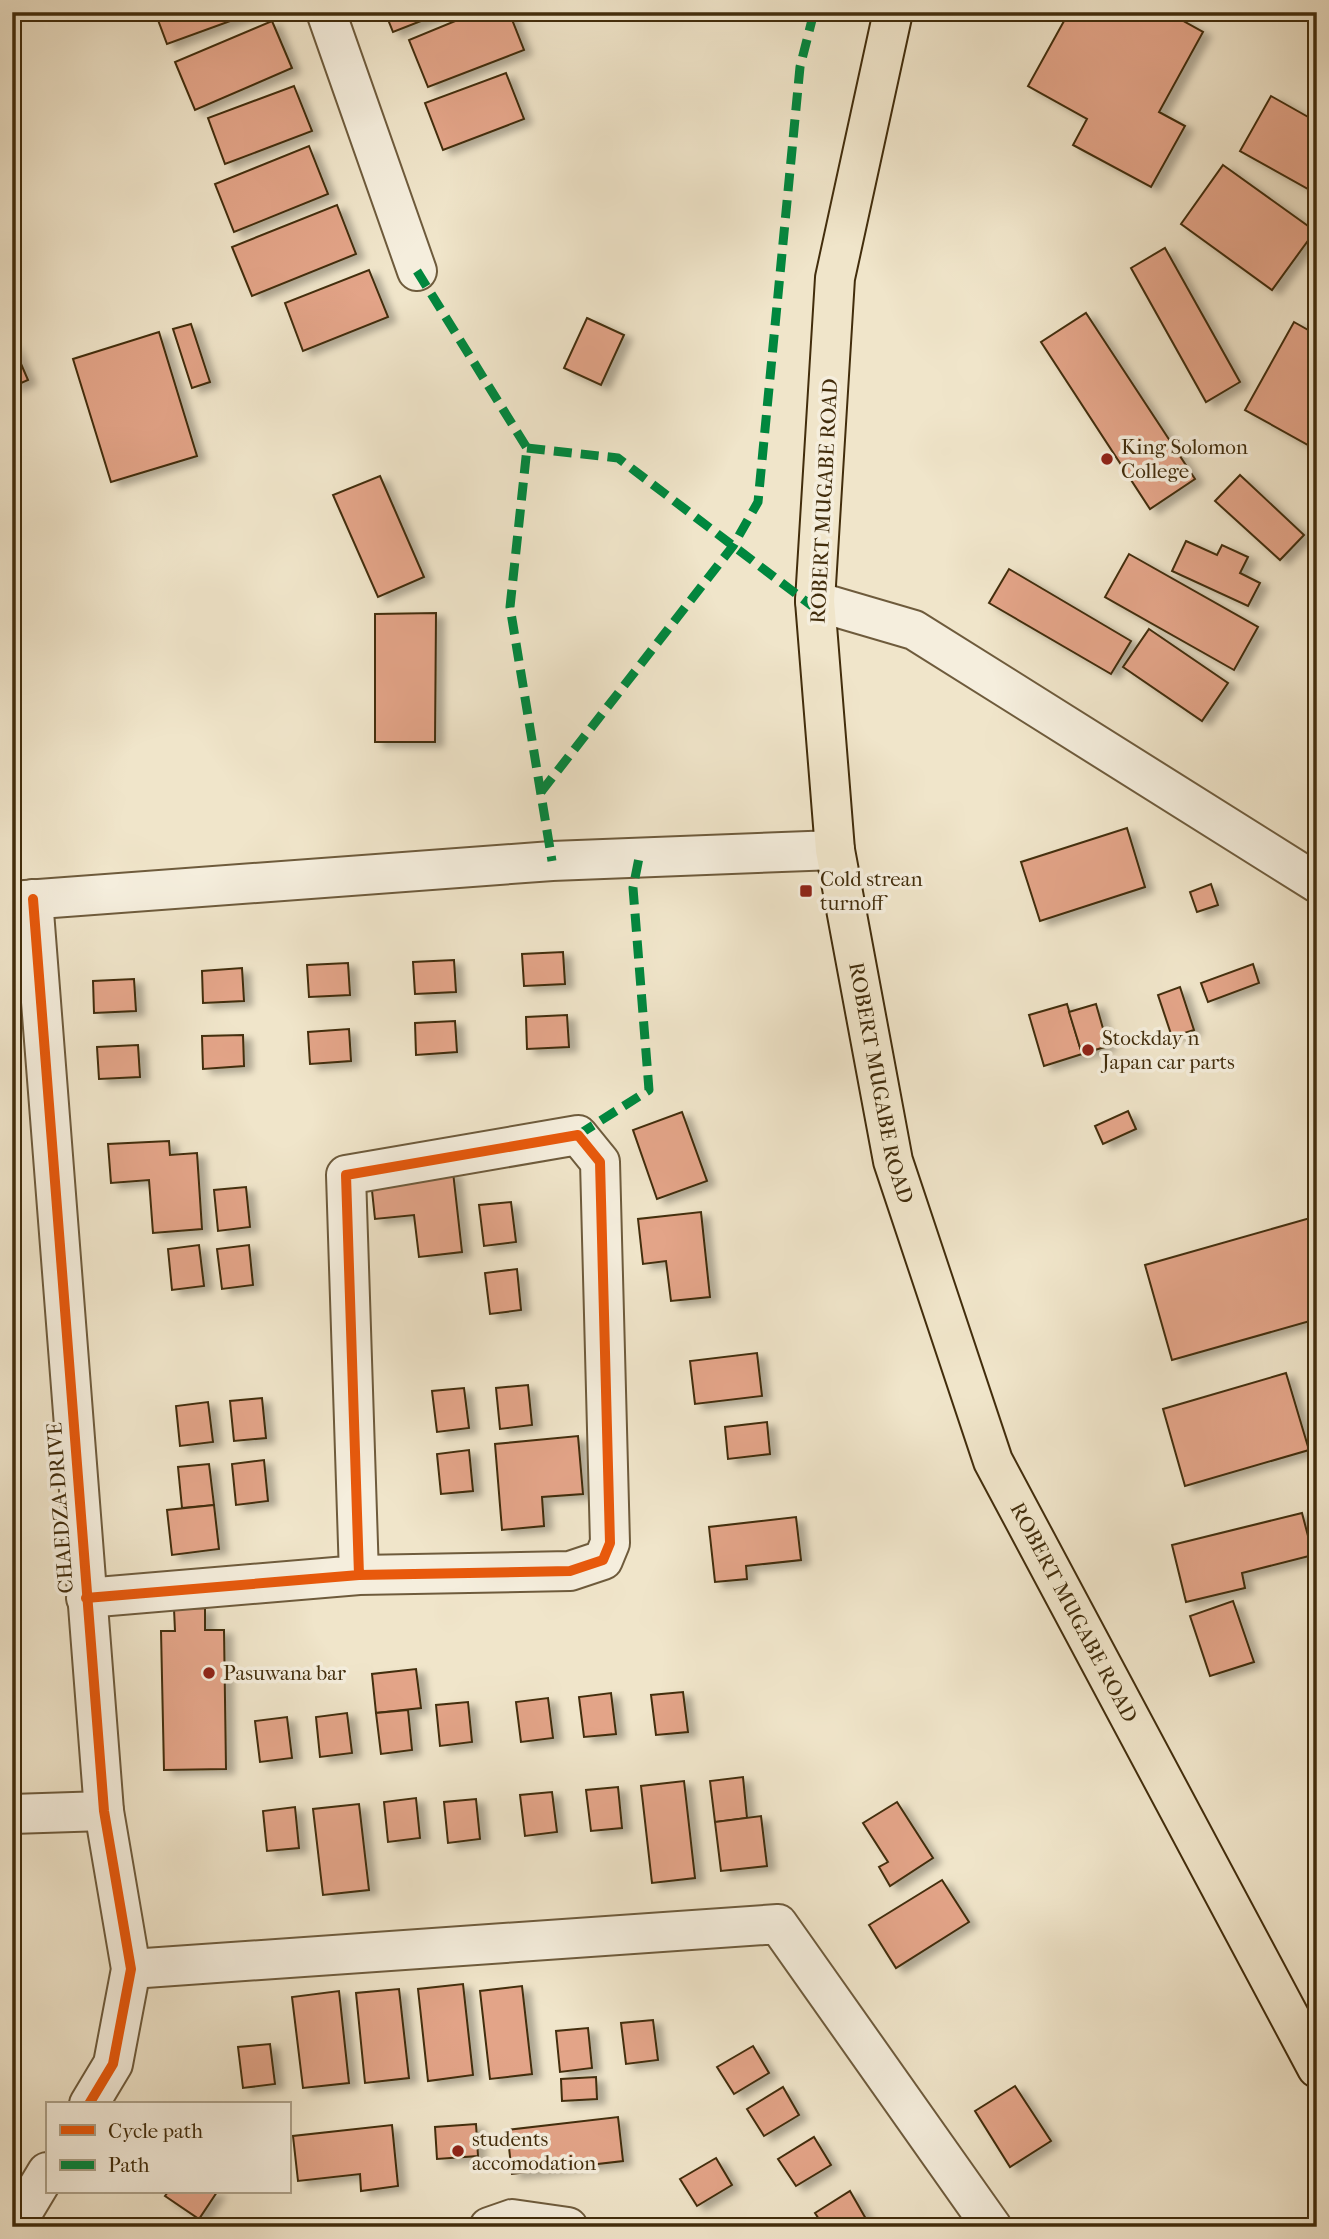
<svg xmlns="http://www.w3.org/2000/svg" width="1329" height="2239" font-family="'IM FELL French Canon',serif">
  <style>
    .building { fill: #e3a488; stroke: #422d0c; stroke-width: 2; filter: url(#shadow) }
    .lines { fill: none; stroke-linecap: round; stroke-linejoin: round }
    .minor-casing { stroke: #6e5b3c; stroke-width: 42 }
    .major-casing { stroke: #422d0c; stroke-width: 42 }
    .minor { stroke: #f5eedd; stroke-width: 38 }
    .major { stroke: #f0e5ca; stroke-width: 38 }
    .quiet { stroke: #00873e; stroke-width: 9; stroke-dasharray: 18 9; stroke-linecap: butt }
    .cycleway-casing { stroke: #f5eedd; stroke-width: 15 }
    .cycleway { stroke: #e8590c; stroke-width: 10 }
    .poi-dot { fill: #8f2418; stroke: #f5eedd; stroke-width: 2.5 }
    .labels { text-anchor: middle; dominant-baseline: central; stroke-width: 7; stroke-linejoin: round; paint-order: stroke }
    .poi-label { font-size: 21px; fill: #422d0c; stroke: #f5eedd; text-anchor: start }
    .street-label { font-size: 21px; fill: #422d0c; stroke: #f5eedd }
  </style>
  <defs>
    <filter id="shadow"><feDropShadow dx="8" dy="4.5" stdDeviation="3.5" flood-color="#0004"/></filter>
  </defs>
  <rect width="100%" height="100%" fill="#f0e5ca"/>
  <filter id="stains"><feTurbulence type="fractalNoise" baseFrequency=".00286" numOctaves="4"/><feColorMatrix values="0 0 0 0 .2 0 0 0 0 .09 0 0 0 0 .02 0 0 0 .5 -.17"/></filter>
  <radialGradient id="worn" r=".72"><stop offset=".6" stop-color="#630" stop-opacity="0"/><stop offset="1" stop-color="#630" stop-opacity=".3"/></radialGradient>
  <g class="building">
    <path d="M155 12H255L167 44Z"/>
    <path d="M385 12H444L393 32Z"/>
    <path d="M477 12H509L524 50 428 87 409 40Z"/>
    <path d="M1069 12H1167L1203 32 1159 112 1185 126 1151 187 1073 145 1087 119 1028 86Z"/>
    <path d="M272 21 292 68 195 110 175 62Z"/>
    <path d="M506 73 524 119 443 150 425 103Z"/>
    <path d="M294 86 312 131 225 164 208 118Z"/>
    <path d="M1271 96 1317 122V194L1240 151Z"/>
    <path d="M309 146 328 194 234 232 215 184Z"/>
    <path d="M1223 165 1315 231 1272 290 1181 224Z"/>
    <path d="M337 205 356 254 252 296 232 247Z"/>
    <path d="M1165 248 1240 382 1206 402 1131 268Z"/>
    <path d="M369 270 388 317 303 351 285 303Z"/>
    <path d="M1086 313 1195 479 1150 509 1041 342Z"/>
    <path d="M587 318 624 335 601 385 564 368Z"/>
    <path d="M1294 322 1317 335V450L1245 410Z"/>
    <path d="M191 324 210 382 192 388 173 329Z"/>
    <path d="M159 332 197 456 111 482 73 359Z"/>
    <path d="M12 343 28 380 12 387Z"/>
    <path d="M1240 475 1304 535 1280 560 1215 501Z"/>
    <path d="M380 476 424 577 378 597 333 495Z"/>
    <path d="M1186 541 1217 555 1222 545 1248 557 1240 573 1260 583 1248 606 1172 571Z"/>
    <path d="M1129 554 1258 627 1234 670 1105 597Z"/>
    <path d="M1009 569 1131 641 1111 674 989 603Z"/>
    <path d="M436 613 435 742H375V614Z"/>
    <path d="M1149 629 1228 683 1202 721 1123 667Z"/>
    <path d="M1127 828 1145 887 1040 921 1021 862Z"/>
    <path d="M1211 884 1218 905 1197 912 1190 892Z"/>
    <path d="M563 952 565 984 524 986 522 954Z"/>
    <path d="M454 960 456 992 415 994 413 962Z"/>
    <path d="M348 963 350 995 309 997 307 965Z"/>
    <path d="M1253 964 1259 983 1208 1002 1201 983Z"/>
    <path d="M242 968 244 1001 203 1003 202 971Z"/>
    <path d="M134 979 136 1011 94 1013 93 981Z"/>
    <path d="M1180 987 1194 1030 1172 1037 1158 995Z"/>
    <path d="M1067 1004 1082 1054 1044 1066 1029 1015Z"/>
    <path d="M1096 1004 1108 1046 1082 1054 1069 1012Z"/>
    <path d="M567 1015 569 1047 527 1049 526 1017Z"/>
    <path d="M455 1021 457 1052 416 1055 415 1023Z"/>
    <path d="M349 1029 351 1061 310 1064 308 1032Z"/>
    <path d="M243 1035 244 1066 203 1069 202 1036Z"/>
    <path d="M138 1045 140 1077 99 1079 97 1047Z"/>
    <path d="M1128 1111 1136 1129 1103 1144 1095 1126Z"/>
    <path d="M682 1112 707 1181 657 1199 633 1130Z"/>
    <path d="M169 1141 170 1155 197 1153 202 1229 153 1233 149 1180 111 1183 108 1144Z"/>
    <path d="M453 1172 462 1252 419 1257 414 1215 375 1219 371 1181Z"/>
    <path d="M246 1187 250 1227 218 1231 214 1190Z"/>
    <path d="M511 1202 516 1242 484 1246 479 1205Z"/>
    <path d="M701 1212 710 1297 671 1301 666 1261 643 1264 638 1219Z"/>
    <path d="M1317 1216V1319L1172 1360 1145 1265Z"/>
    <path d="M199 1245 204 1286 172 1290 168 1249Z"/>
    <path d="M249 1245 253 1285 222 1289 217 1249Z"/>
    <path d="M517 1269 521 1310 490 1314 485 1273Z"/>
    <path d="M757 1353 762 1396 695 1404 690 1361Z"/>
    <path d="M1286 1373 1309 1450 1185 1486 1163 1409Z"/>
    <path d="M528 1385 532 1425 500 1429 496 1388Z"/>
    <path d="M464 1388 469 1428 437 1432 432 1391Z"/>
    <path d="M262 1398 266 1438 234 1441 230 1401Z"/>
    <path d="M208 1402 213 1442 180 1446 176 1406Z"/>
    <path d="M767 1422 770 1454 728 1459 725 1427Z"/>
    <path d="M578 1436 583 1494 542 1497 544 1526 502 1530 495 1444Z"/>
    <path d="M469 1450 473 1491 441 1494 437 1454Z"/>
    <path d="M264 1460 268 1501 236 1505 232 1464Z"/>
    <path d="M209 1464 214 1505 182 1508 178 1467Z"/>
    <path d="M214 1505 219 1549 172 1555 167 1510Z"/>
    <path d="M1302 1513 1313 1555 1242 1573 1245 1588 1186 1602 1172 1545Z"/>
    <path d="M796 1517 801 1560 746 1566 747 1579 715 1582 709 1527Z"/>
    <path d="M1233 1601 1254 1662 1210 1676 1190 1616Z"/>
    <path d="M205 1608V1630H224L226 1769 164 1770 161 1631H175L174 1609Z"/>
    <path d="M416 1669 421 1708 376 1713 372 1674Z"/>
    <path d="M683 1692 688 1732 656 1735 651 1695Z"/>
    <path d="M611 1693 616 1734 584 1737 579 1697Z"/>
    <path d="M548 1698 553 1738 521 1742 516 1702Z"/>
    <path d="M468 1702 472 1742 440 1746 436 1705Z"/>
    <path d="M408 1710 412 1750 381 1754 376 1713Z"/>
    <path d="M347 1713 352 1753 320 1757 316 1717Z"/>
    <path d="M287 1717 292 1758 260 1762 255 1721Z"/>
    <path d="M743 1777 747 1818 715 1822 710 1781Z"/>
    <path d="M684 1781 695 1878 652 1883 641 1786Z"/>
    <path d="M618 1787 622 1828 591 1831 586 1790Z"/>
    <path d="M552 1792 557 1832 525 1836 520 1795Z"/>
    <path d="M416 1798 420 1838 388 1842 384 1802Z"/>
    <path d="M476 1799 480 1839 448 1843 444 1802Z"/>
    <path d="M897 1802 933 1858 890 1886 879 1867 888 1862 863 1823Z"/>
    <path d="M359 1804 369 1890 323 1895 313 1809Z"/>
    <path d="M295 1807 299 1848 267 1851 263 1811Z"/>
    <path d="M761 1816 767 1866 721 1871 715 1822Z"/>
    <path d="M942 1880 969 1922 896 1968 869 1925Z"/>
    <path d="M463 1984 473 2075 428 2081 418 1989Z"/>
    <path d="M522 1986 532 2074 490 2079 480 1991Z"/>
    <path d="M399 1989 409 2078 365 2083 356 1993Z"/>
    <path d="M339 1991 349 2083 303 2088 292 1997Z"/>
    <path d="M653 2020 658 2060 626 2064 621 2023Z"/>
    <path d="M588 2028 592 2068 560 2072 556 2031Z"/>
    <path d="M270 2044 275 2084 243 2088 238 2047Z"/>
    <path d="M753 2046 769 2073 734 2094 717 2067Z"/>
    <path d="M596 2077 597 2099 562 2101 561 2079Z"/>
    <path d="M1015 2086 1051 2141 1010 2167 975 2111Z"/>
    <path d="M783 2087 799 2115 764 2136 747 2109Z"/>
    <path d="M618 2117 623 2161 512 2174 507 2130Z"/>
    <path d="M476 2124 478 2156 437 2159 435 2127Z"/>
    <path d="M392 2125 398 2186 361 2191 360 2174 298 2181 293 2136Z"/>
    <path d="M814 2137 831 2165 796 2186 778 2159Z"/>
    <path d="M716 2158 732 2185 697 2206 680 2179Z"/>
    <path d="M850 2191 866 2219 853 2227H824L815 2213Z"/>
    <path d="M168 2192H217L199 2219 165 2196Z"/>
  </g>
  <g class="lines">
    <defs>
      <g id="minor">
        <path d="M326 12 417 271"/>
        <path d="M815 601 914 630 1317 883"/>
        <path d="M33 899 104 1811 131 1969 113 2064 89 2104"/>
        <path d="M12 901 552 861 835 850"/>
        <path d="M86 1598 359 1575 570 1571 603 1560 610 1543 600 1162 578 1135 346 1175 359 1575"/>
        <path d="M12 1814 104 1811"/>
        <path d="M131 1969 778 1924 992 2227"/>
        <path d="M14 2227 47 2172"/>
        <path d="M489 2227 512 2219 568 2227"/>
      </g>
      <g id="major">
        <path id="s1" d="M893 12 835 278 815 601 835 850 893 1161 993 1461 1317 2068"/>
      </g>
    </defs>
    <use href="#minor" class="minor-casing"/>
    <use href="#major" class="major-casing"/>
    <use href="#minor" class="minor"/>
    <use href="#major" class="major"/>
    <g class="quiet">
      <path d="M417 271 527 448 510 607 552 861"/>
      <path d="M527 448 618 458 816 609"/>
      <path d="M541 792 733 546 758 502 800 67 814 12"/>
      <path d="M578 1135 649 1090 633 888 639 858"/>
    </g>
    <defs>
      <g id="cycleway">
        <path d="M33 899 104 1811 131 1969 113 2064 89 2104"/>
        <path d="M86 1598 359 1575 570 1571 603 1560 610 1543 600 1162 578 1135 346 1175 359 1575"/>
      </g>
    </defs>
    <use href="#cycleway" class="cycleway-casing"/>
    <use href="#cycleway" class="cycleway"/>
  </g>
  <g class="poi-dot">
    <circle cx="1107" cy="459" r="7"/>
    <rect x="799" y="884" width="14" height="14" rx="3.5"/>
    <circle cx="1088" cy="1050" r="7"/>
    <circle cx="209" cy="1673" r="7"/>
    <circle cx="458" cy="2151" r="7"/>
  </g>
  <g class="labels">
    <g class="poi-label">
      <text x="1121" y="447">King Solomon<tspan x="1121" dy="24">College</tspan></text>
      <text x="820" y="879">Cold strean<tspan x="820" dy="24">turnoff</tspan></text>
      <text x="1102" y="1038">Stockday n<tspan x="1102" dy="24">Japan car parts</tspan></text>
      <text x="223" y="1673">Pasuwana bar</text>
      <text x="472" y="2139">students<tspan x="472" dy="24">accomodation</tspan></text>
    </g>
    <g class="street-label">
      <text transform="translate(824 501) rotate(-87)">ROBERT MUGABE ROAD</text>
      <text stroke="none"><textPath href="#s1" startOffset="1083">ROBERT MUGABE ROAD</textPath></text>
      <text transform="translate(60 1508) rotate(-94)">CHAEDZA DRIVE</text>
      <text stroke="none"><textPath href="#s1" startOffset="1650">ROBERT MUGABE ROAD</textPath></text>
    </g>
  </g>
  <rect width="1329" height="2239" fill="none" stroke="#f0e5ca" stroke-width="42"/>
  <rect x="14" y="14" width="1301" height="2211" fill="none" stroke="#422d0c" stroke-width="3.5"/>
  <rect x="21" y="21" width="1287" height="2197" fill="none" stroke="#422d0c" stroke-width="2"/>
  <rect x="46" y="2102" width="245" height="91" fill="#f5eedd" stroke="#ada189" stroke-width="2"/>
  <rect x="60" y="2125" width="35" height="10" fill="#e8590c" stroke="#ada189" stroke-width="2"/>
  <text x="108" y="2138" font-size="21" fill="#422d0c">Cycle path</text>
  <rect x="60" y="2160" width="35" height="10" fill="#00873e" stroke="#ada189" stroke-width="2"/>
  <text x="108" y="2172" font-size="21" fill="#422d0c">Path</text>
  <rect width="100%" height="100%" filter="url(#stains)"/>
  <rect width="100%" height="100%" fill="url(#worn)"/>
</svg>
